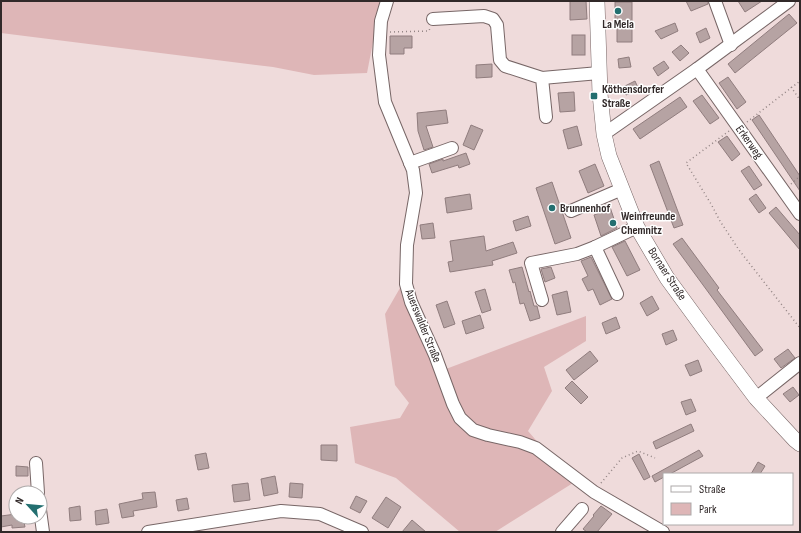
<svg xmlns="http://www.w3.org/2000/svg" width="801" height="533" font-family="'Sofia Sans Condensed',sans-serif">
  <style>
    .green { fill: #deb6b7 }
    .building { fill: #b6a3a3; stroke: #907d7e }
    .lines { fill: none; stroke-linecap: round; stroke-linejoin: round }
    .minor-casing { stroke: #766; stroke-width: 14 }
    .major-casing { stroke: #766; stroke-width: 16 }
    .path { stroke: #938585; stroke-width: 1.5; stroke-dasharray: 1 3; stroke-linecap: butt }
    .minor { stroke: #fff; stroke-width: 12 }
    .major { stroke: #fff; stroke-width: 15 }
    .poi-dot { fill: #236f70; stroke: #fff; stroke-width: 1.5 }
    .labels { text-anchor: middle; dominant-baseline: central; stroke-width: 3; stroke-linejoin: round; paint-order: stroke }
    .poi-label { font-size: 12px; font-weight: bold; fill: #312929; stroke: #fff; text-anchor: start }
    .street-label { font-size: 12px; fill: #312929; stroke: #fff }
  </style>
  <rect width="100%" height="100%" fill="#efdbdb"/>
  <g class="green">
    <path d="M1 1H381L367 73 314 75 273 67 1 33Z"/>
    <path d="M400 288 438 372 586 316V341L544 367 552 391 528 431 573 483 495 532H460L396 478 355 463 350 427 400 418 409 403 395 385 385 314Z"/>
  </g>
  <g class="building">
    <path d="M570 1H586L587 19 570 20Z"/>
    <path d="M686 1H708V4L691 11Z"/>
    <path d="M738 1H762L745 12Z"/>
    <path d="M615 2H632V42H617V21H615Z"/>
    <path d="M789 14 797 23 735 73 728 64Z"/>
    <path d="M675 23 678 31 661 39 655 31Z"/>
    <path d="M706 28 710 38 700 43 696 33Z"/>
    <rect x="572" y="35" width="13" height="20"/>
    <path d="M390 36H412V48H404V54H390Z"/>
    <path d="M681 45 689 53 680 61 672 52Z"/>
    <path d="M629 57 631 67 619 68 618 59Z"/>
    <path d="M664 61 669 68 658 76 653 68Z"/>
    <path d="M492 64V77L476 78V65Z"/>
    <path d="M728 77 746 102 737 109 719 83Z"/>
    <path d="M635 81 639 90 626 95 623 87Z"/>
    <path d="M574 92 575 111 560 112 558 93Z"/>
    <path d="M702 95 719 118 710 124 693 101Z"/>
    <path d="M680 97 687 107 640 139 633 129Z"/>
    <path d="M446 110 448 123 426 126 433 147 424 150 418 131 417 113Z"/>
    <path d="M759 115 800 176V191L752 120Z"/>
    <path d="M471 125 483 130 474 150 463 145Z"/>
    <path d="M577 126 582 145 568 149 563 130Z"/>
    <path d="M727 136 740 154 732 161 718 142Z"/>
    <path d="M466 153 470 164 459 168 458 165 432 173 429 164 443 159V161Z"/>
    <path d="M659 161 683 225 674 228 650 165Z"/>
    <path d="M595 164 604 186 588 193 579 171Z"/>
    <path d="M749 166 762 185 754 190 741 171Z"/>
    <path d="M552 182 571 238 555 244 536 188Z"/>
    <path d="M470 194 472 209 447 213 445 198Z"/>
    <path d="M756 194 766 208 759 213 749 199Z"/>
    <path d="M609 204 617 228 601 236 594 215 602 212 601 207Z"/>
    <path d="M776 207 800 235V250L769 213Z"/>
    <path d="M528 216 531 226 516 231 513 221Z"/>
    <path d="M433 223 435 238 422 239 420 225Z"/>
    <path d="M484 236 486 251 513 242 517 253 492 261 493 265 450 272 448 262 453 261 450 241Z"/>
    <path d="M682 238 719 288 717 290 763 350 755 356 673 244Z"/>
    <path d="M625 241 640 270 627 276 612 247Z"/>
    <path d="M591 257 612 299 600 305 593 289 588 291 582 279 588 276 581 261Z"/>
    <path d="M522 267 529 292 530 291 534 306H537L540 318 530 321 524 303 520 304 515 282 513 283 509 270Z"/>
    <path d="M551 267 555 278 545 282 541 269Z"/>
    <path d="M485 289 491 310 482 313 475 292Z"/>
    <path d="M567 291 571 312 557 315 552 295Z"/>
    <path d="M652 296 659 309 647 316 640 303Z"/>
    <path d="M447 301 455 324 444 328 436 305Z"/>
    <path d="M480 315 484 328 466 334 462 321Z"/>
    <path d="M616 317 620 328 606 334 602 323Z"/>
    <path d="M673 330 677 340 666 345 662 334Z"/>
    <path d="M788 349 795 358 781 368 774 359Z"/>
    <path d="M590 351 598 361 574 380 566 370Z"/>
    <path d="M698 360 702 371 690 376 685 365Z"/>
    <path d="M572 381 588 397 581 404 565 388Z"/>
    <path d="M793 387 799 395 790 402 783 394Z"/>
    <path d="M691 399 696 411 686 415 681 402Z"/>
    <path d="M691 424 694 431 656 449 653 442Z"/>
    <path d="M321 445H337V461L321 460Z"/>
    <path d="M699 450 703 456 670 474H664V477L655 482 652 476Z"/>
    <path d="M206 453 209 468 198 470 195 455Z"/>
    <path d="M639 454 650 477 644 480 632 458Z"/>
    <path d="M758 462 765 466 760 474H751Z"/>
    <path d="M16 466 28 467V476H16Z"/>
    <path d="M275 476 278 493 264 496 261 479Z"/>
    <path d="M248 483 250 500 234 502 232 485Z"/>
    <path d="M290 483 303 484 302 498 289 497Z"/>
    <path d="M155 492 157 507 133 511 134 516 122 518 119 504 143 499 142 493Z"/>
    <path d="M356 496 367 501 360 513 350 508Z"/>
    <path d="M386 497 401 507 388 528 372 518Z"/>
    <path d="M187 498 189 509 178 511 176 500Z"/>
    <path d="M80 506 81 520 70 521 69 508Z"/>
    <path d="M601 506 612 514 597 532H587L583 529 594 516 593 515Z"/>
    <path d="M107 509 109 523 96 525 95 511Z"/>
    <path d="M16 514V517H23L25 527 12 528V525L1 527V516Z"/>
    <path d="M412 520 426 532H402Z"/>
  </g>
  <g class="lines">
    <defs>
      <g id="minor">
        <path d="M387 1 381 21 379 55 385 102 413 170 416 193 407 245 406 284 411 302 435 355 453 404 460 418 473 430 488 435 520 442 536 448 594 492 663 532"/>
        <path d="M715 1 731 45"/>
        <path d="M433 19 484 16 493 19 497 25 500 60 505 66 542 78 546 117"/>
        <path d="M697 69 800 214"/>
        <path d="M542 78 599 73"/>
        <path d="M604 134 697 69 789 1"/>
        <path d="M410 163 452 148"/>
        <path d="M571 211 622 189"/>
        <path d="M595 247 617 294"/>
        <path d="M542 300 531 263 577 254 595 247 637 227"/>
        <path d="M756 398 800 363"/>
        <path d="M36 463 38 493"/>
        <path d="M40 510 43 532"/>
        <path d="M148 532 281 511 320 514 362 532"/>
        <path d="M562 532 582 509"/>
      </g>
      <path id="major" d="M597 1 600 94 604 134 609 156 637 227 667 278 705 330 756 398 795 440 800 444"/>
    </defs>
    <use href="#minor" class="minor-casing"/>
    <use href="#major" class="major-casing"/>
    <g class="path">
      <path d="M390 32 429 31 430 28"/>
      <path d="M791 87 800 100"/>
      <path d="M747 122 800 81"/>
      <path d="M729 131 686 163 711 204 720 221 739 250 800 328"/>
      <path d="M791 184 800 176"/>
      <path d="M601 483 622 458 638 451 655 458"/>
    </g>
    <use href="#minor" class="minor"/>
    <use href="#major" class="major"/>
  </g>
  <g class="poi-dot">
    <circle cx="618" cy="11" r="4"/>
    <rect x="590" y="92" width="8" height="8" rx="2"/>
    <circle cx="552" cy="208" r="4"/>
    <circle cx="613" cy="223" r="4"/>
  </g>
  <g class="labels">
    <g class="poi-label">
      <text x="618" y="24" text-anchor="middle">La Mela</text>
      <text x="602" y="89">Köthensdorfer<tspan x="602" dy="14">Straße</tspan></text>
      <text x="560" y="208">Brunnenhof</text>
      <text x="621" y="216">Weinfreunde<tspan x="621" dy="14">Chemnitz</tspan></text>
    </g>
    <g class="street-label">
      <text transform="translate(749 142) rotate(55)">Erkerweg</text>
      <text transform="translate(667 274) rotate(57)">Bornaer Straße</text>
      <text transform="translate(423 326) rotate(68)">Auerswalder Straße</text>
    </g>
  </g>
  <rect width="801" height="533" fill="none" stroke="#312929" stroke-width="4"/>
  <rect x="663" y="473" width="130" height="52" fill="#ffffff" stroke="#ada9a9"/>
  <rect x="671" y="486" width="20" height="6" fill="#ffffff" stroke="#ada9a9"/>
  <text x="699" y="493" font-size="12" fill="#312929">Straße</text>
  <rect x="671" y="503" width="20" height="12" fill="#deb6b7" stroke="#ada9a9"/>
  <text x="699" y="513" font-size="12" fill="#312929">Park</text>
  <g transform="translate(28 505) rotate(297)"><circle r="19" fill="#ffffff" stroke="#ada9a9"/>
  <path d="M0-3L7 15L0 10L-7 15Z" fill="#236f70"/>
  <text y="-6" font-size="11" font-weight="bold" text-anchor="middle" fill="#312929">N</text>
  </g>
</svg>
